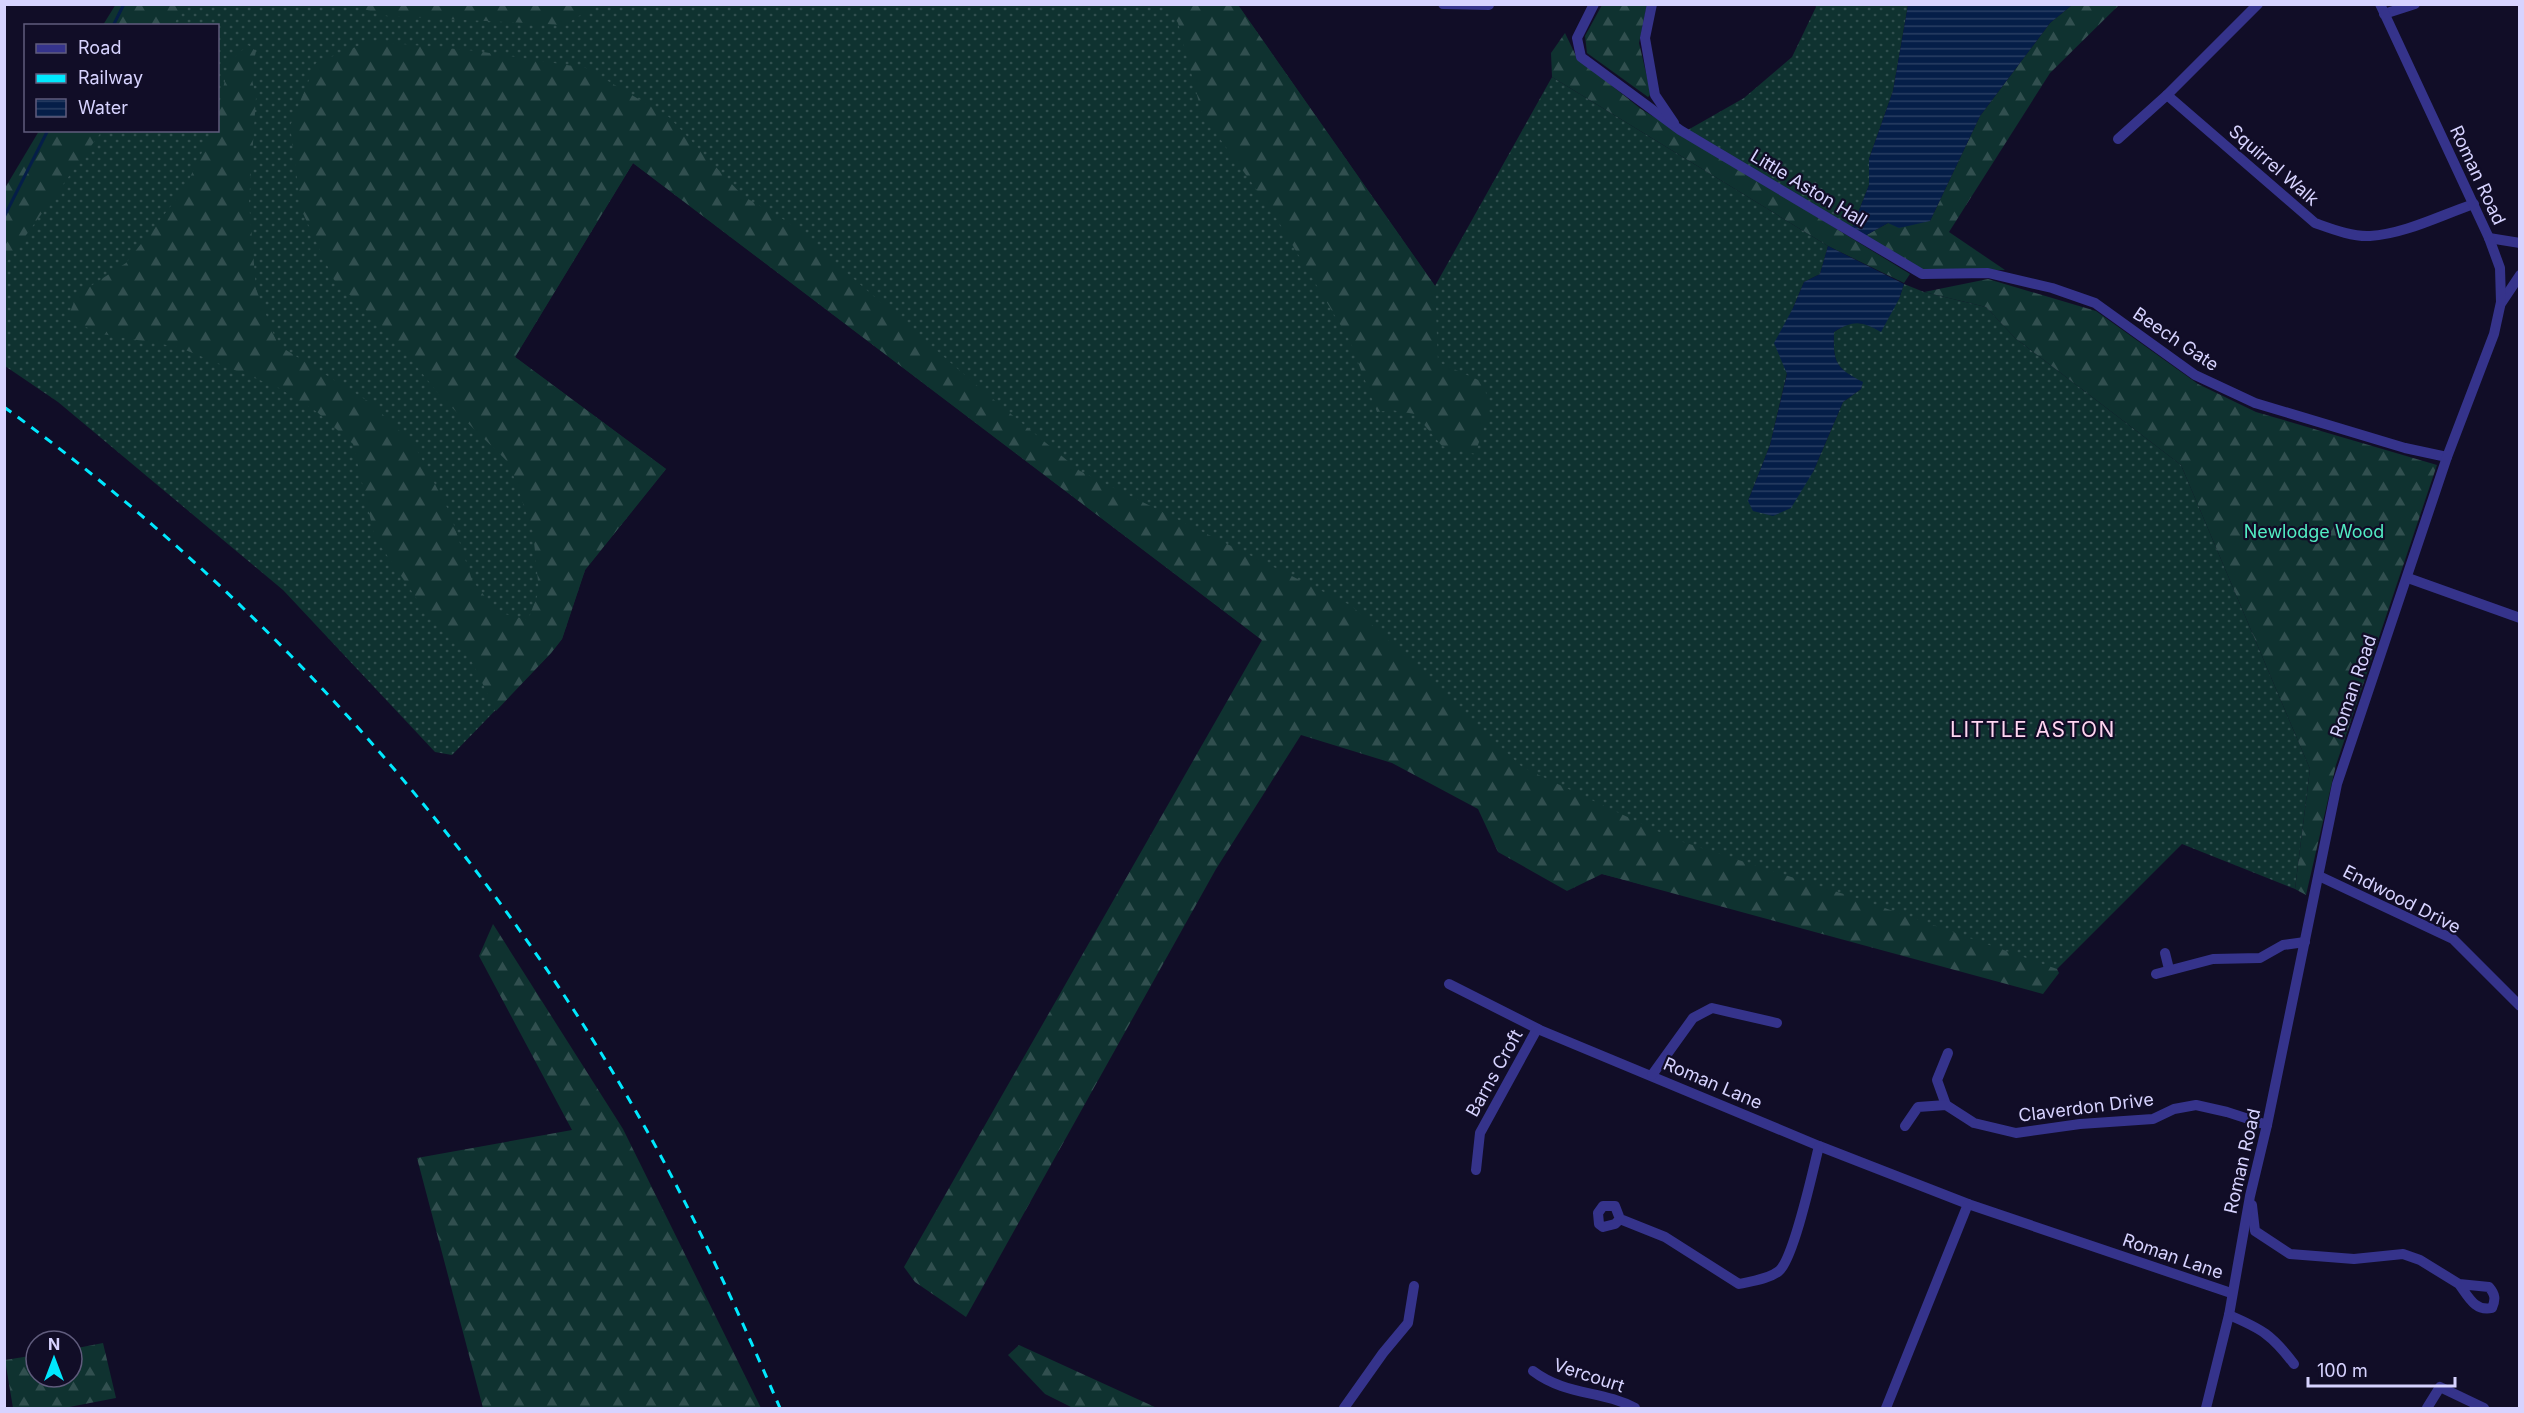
<svg xmlns="http://www.w3.org/2000/svg" width="2524" height="1413" font-family="Inter,sans-serif">
  <style>
    .grass { fill: url(#grass-dots) }
    .forest { fill: url(#forest-firs) }
    .water { fill: url(#water-rules) }
    .lines { fill: none; stroke-linecap: round; stroke-linejoin: round }
    .stream { stroke: #051e48; stroke-width: 3 }
    .street { stroke: #35338b; stroke-width: 10 }
    .rail { stroke: #00e8fe; stroke-width: 3; stroke-dasharray: 9 8; stroke-linecap: butt }
    .labels { text-anchor: middle; dominant-baseline: central; stroke-width: 4.5; stroke-linejoin: round; paint-order: stroke }
    .street-label { font-size: 18px; fill: #d7d3ff; stroke: #110d27 }
    .park-label { font-size: 18px; fill: #52ecc3; stroke: #110d27 }
    .quarter-label { font-size: 21px; letter-spacing: 1.5px; fill: #ffd5f0; stroke: #110d27 }
  </style>
  <defs>
    <pattern id="grass-dots" width="8" height="8" patternUnits="userSpaceOnUse" patternTransform="scale(1.5)"><rect width="8" height="8" fill="#0f3230"/><path d="M2 2h.1M6 6h.1" fill="none" stroke="#314f4f" stroke-width="1.8" stroke-linecap="round"/></pattern>
    <pattern id="forest-firs" width="22" height="20" patternUnits="userSpaceOnUse" patternTransform="scale(1.5)"><rect width="22" height="20" fill="#0f3230"/><path d="M5 1l3.5 6h-7zM16 11l3.5 6h-7z" fill="#314f4f"/></pattern>
    <pattern id="water-rules" width="6" height="5" patternUnits="userSpaceOnUse" patternTransform="scale(1.5)"><rect width="6" height="5" fill="#051e48"/><path d="M0 2.5h6" fill="none" stroke="#293e63"/></pattern>
  </defs>
  <rect width="100%" height="100%" fill="#110d27"/>
  <g class="grass">
    <path d="M131 5H1238L1435 286 1552 77 1828 246 1820 274 1804 282 1793 308 1787 373 1770 445 1748 501 1813 472 1843 402 1861 389 1862 382C1835 368 1833 362 1834 332L1850 322 1866 324 1899 299 1904 284 1924 292 1986 307 2015 338 2181 465 2310 769 2295 889 2182 844 2057 969 2002 978 1602 874 1262 640 633 163 515 357 666 469 585 570 562 639 551 653 452 755 435 752 283 590 58 402 5 366 4 197 48 131 218 130V26L117 25Z"/>
    <path d="M1815 5H1908L1893 91 1869 159V185L1851 231 1686 131 1744 98 1792 57 1816 7Z"/>
  </g>
  <g class="forest">
    <path d="M116 4H187V5L173 25H103Z"/>
    <path d="M350 5H596L565 25 388 16Z"/>
    <path d="M1166 5H1238L1435 286 1438 362 1485 383 1488 415 1475 454 1442 446 1415 414 1391 410 1377 412 1350 341 1272 211 1202 114 1178 23Z"/>
    <path d="M1602 5H1647L1639 43 1651 94 1648 97 1587 53 1585 36Z"/>
    <path d="M2072 5H2119L2050 73 1949 232 2005 270 1923 271 1863 237 1888 223 1930 221 1980 116 2050 23Z"/>
    <path d="M1565 33 1577 58 1641 109 1910 274 1904 283 1828 246 1552 77 1551 53Z"/>
    <path d="M370 41 477 51 586 68 669 117 743 196 788 222 988 395 1080 471 1352 606 1522 767 1674 839 1862 900 2057 969 2059 973 2043 994 1602 874 1567 891 1498 852 1478 809 1392 763 1301 735 1216 869 966 1317 915 1282 904 1267 1262 640 633 163 515 357 666 469 585 570 562 639 551 653 496 711 470 658 419 602 375 538 353 444 317 412 279 388 178 347 102 334 67 319 77 295 126 263 185 188 212 131 218 130V111L229 62 248 45 256 51 251 75 256 98 249 202 256 289 278 345 371 403 415 446 450 513 472 580 497 612 528 620 539 591 533 532 509 463 441 397 390 333 334 280 301 209 290 126 316 63Z"/>
    <path d="M39 131H102L5 264V188Z"/>
    <path d="M1988 279 2096 311 2198 384 2256 412 2437 465 2336 765 2306 895 2295 889 2310 769 2181 465 2015 338 1986 307 1924 292Z"/>
    <path d="M493 924 623 1129 761 1408H483L417 1158 572 1130 479 956Z"/>
    <path d="M103 1343 116 1398 64 1408H13L5 1360 36 1355V1377H72V1349Z"/>
    <path d="M1019 1345 1157 1408H1073L1045 1394 1008 1355Z"/>
  </g>
  <g class="water">
    <path d="M1908 5H2072L2050 23 1980 116 1930 221 1899 228 1888 223 1863 237 1851 231 1869 185V159L1893 91Z"/>
    <path d="M1828 246 1904 284 1899 299 1881 332C1861 321 1854 320 1834 332 1833 362 1835 368 1863 382L1861 389 1843 402 1813 472 1791 508 1773 516 1753 511 1748 501 1770 445 1787 374 1774 343 1793 308 1804 282 1820 274Z"/>
  </g>
  <g class="lines">
    <g class="stream">
      <path d="M113 26 124 4"/>
      <path d="M4 217 48 130"/>
    </g>
    <g class="street">
      <path d="M1443 4 1489 5"/>
      <path d="M1594 4 1577 38 1581 57 1680 130 1922 274 1988 273 2052 288 2095 303 2195 375 2255 403 2405 448 2447 457"/>
      <path d="M1652 4 1645 38 1655 95 1674 123"/>
      <path d="M2384 14 2415 4"/>
      <path d="M2167 95 2315 223C2332 229 2352 237 2370 236 2405 234 2441 215 2474 204"/>
      <path d="M2118 139 2167 95 2258 4"/>
      <path d="M2489 238 2520 243"/>
      <path d="M2502 302 2520 275"/>
      <path d="M2408 578 2520 618"/>
      <path d="M2319 876 2453 939 2520 1006"/>
      <path d="M2165 953 2169 969"/>
      <path d="M2156 974 2213 959 2260 958 2283 945 2305 942"/>
      <path d="M1449 984 1540 1030 1819 1146 1968 1204 2231 1293"/>
      <path d="M1652 1075 1693 1018 1712 1008 1777 1023"/>
      <path d="M1946 1105 1937 1080 1948 1053"/>
      <path d="M1905 1126 1918 1107 1946 1105 1974 1123 2016 1133 2080 1124 2153 1119 2174 1109 2196 1105 2227 1112 2267 1125"/>
      <path d="M1476 1170 1480 1133 1537 1029"/>
      <path d="M2252 1205 2255 1231 2290 1254 2354 1259 2403 1254 2420 1260 2459 1284 2489 1287C2495 1294 2496 1299 2492 1308 2475 1312 2468 1296 2459 1284"/>
      <path d="M1620 1219 1615 1224 1603 1227 1599 1224 1598 1213 1603 1206H1615L1620 1219 1665 1237 1739 1284C1752 1281 1769 1279 1779 1271 1794 1258 1813 1170 1819 1146"/>
      <path d="M2229 1315C2262 1329 2272 1335 2294 1364"/>
      <path d="M1533 1371C1566 1396 1602 1390 1635 1408"/>
      <path d="M1344 1408 1383 1353 1408 1323 1414 1286"/>
      <path d="M1886 1408 1968 1204"/>
      <path d="M2206 1408 2229 1315 2250 1196 2267 1125 2337 784 2447 457 2494 334 2501 302 2500 268 2489 238 2380 4"/>
      <path d="M2427 1408 2440 1387 2484 1408"/>
    </g>
    <path class="rail" d="M4 407C256 590 469 828 627 1096 686 1196 734 1302 780 1408"/>
  </g>
  <g class="labels">
    <g class="street-label">
      <text transform="translate(2274 165) rotate(41)">Squirrel Walk</text>
      <text transform="translate(2478 175) rotate(65)">Roman Road</text>
      <text transform="translate(1809 188) rotate(31)">Little Aston Hall</text>
      <text transform="translate(2176 339) rotate(34)">Beech Gate</text>
      <text transform="translate(2353 686) rotate(-71)">Roman Road</text>
      <text transform="translate(2402 899) rotate(27)">Endwood Drive</text>
      <text transform="translate(1494 1073) rotate(-61)">Barns Croft</text>
      <text transform="translate(1713 1083) rotate(23)">Roman Lane</text>
      <text transform="translate(2086 1107) rotate(-7)">Claverdon Drive</text>
      <text transform="translate(2242 1161) rotate(-77)">Roman Road</text>
      <text transform="translate(2173 1256) rotate(19)">Roman Lane</text>
      <text transform="translate(1589 1375) rotate(18)">Vercourt</text>
    </g>
    <g class="park-label">
      <text x="2314" y="531">Newlodge Wood</text>
    </g>
    <g class="quarter-label">
      <text x="2033" y="729">LITTLE ASTON</text>
    </g>
  </g>
  <rect width="2524" height="1413" fill="none" stroke="#d7d3ff" stroke-width="12"/>
  <rect x="24" y="24" width="195" height="108" fill="#110d27" stroke="#605c7d" stroke-width="1.5"/>
  <rect x="36" y="44" width="30" height="9" fill="#35338b" stroke="#605c7d" stroke-width="1.5"/>
  <text x="78" y="54" font-size="18" fill="#d7d3ff">Road</text>
  <rect x="36" y="74" width="30" height="9" fill="#00e8fe" stroke="#605c7d" stroke-width="1.5"/>
  <text x="78" y="84" font-size="18" fill="#d7d3ff">Railway</text>
  <rect x="36" y="99" width="30" height="18" fill="url(#water-rules)" stroke="#605c7d" stroke-width="1.5"/>
  <text x="78" y="114" font-size="18" fill="#d7d3ff">Water</text>
  <g transform="translate(54 1359)"><circle r="28" fill="#110d27" stroke="#605c7d" stroke-width="1.5"/>
  <path d="M0-4.5L10 22L0 15L-10 22Z" fill="#00e8fe"/>
  <text y="-9" font-size="16" font-weight="bold" text-anchor="middle" fill="#d7d3ff">N</text>
  </g>
  <path d="M2308 1377v9h147v-9" fill="none" stroke="#d7d3ff" stroke-width="3"/>
  <text x="2317" y="1377" font-size="18" fill="#d7d3ff" stroke="#110d27" stroke-width="4.5" paint-order="stroke">100 m</text>
</svg>
